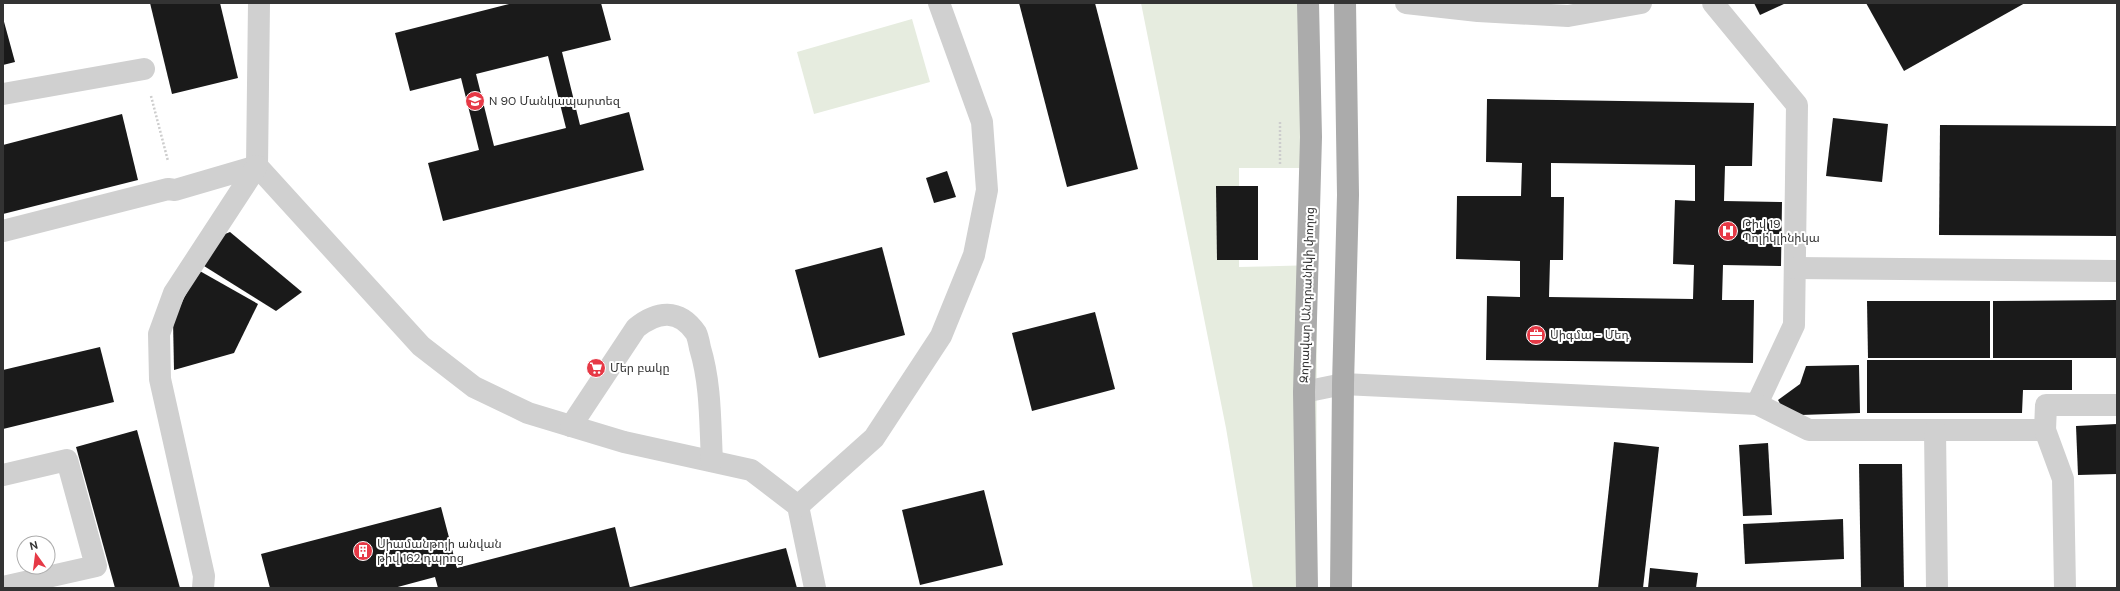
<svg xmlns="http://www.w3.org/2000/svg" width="2120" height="591" font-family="'DM Sans','Noto Sans Armenian',sans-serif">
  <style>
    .green { fill: #e6ecdf }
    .building { fill: #1a1a1a; fill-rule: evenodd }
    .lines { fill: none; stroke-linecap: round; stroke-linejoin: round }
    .path { stroke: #cdcdcd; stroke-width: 2.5; stroke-dasharray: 2 2; stroke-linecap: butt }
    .minor { stroke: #d0d0d0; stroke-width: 22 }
    .major { stroke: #ababab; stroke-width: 22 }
    .labels { text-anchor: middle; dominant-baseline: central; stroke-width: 4; stroke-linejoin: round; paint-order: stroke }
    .poi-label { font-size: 12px; fill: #333; stroke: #fff; text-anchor: start }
    .street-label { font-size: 12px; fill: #333; stroke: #fff }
  </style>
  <rect width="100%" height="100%" fill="#fff"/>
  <g class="green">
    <path d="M1141 3H1314L1316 168H1239V267L1317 265 1316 588H1253L1226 428Z"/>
    <path d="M912 19 930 82 814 114 797 52Z"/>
  </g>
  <g class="building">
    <path d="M150 3H220L238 78 172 94Z"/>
    <path d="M513 3H601L611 40 562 52 580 125 629 112 644 170 443 221 428 163 479 150 461 78 410 91 395 33ZM548 56 566 128 494 146 476 74Z"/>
    <path d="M1019 3H1095L1138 169 1067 187Z"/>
    <path d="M1754 3H1786L1760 15Z"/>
    <path d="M1866 3H2025L1904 71Z"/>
    <path d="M3 18 15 62 3 65Z"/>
    <path d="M1487 99 1754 103 1752 166H1725L1724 201 1782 202 1781 266 1723 265 1722 300H1754L1753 363 1486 360 1487 296 1520 297V261L1456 259 1457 196H1521L1522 163 1486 162ZM1551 163 1695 165V201L1675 200 1673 264 1694 265 1693 299 1549 297 1550 260H1563L1564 197H1551Z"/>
    <path d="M122 114 138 180 3 214V145Z"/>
    <path d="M1833 118 1888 124 1882 182 1826 176Z"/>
    <path d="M1940 125 2117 126V236L1939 235Z"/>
    <path d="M947 171 956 197 934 203 926 178Z"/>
    <path d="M1216 186H1258V260H1217Z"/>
    <path d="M230 232 302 292 276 311 204 266 220 236Z"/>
    <path d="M882 247 905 335 819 358 795 270Z"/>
    <path d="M198 270 258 304 234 353 174 370 173 320Z"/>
    <path d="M2117 300V358H1993V301Z"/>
    <path d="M1867 301H1990V358H1868Z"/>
    <path d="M1095 312 1115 389 1032 411 1012 333Z"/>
    <path d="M100 347 114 402 3 429V370Z"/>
    <path d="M1867 360H2072V390H2023L2022 413H1867Z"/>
    <path d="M1859 365 1860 413 1801 415 1783 409 1778 400 1800 384 1806 366Z"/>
    <path d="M2117 424V474L2078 475 2076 426Z"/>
    <path d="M137 430 180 588H115L76 447Z"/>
    <path d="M1614 442 1659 447 1643 588H1598Z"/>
    <path d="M1768 443 1772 515 1743 516 1739 445Z"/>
    <path d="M1859 464H1902L1904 588H1861Z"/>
    <path d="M984 490 1003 565 920 585 902 510Z"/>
    <path d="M441 507 457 568 615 527 630 588H438L435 577 394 588H270L261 554Z"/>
    <path d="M1843 519 1844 559 1745 564 1743 524Z"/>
    <path d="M786 548 797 588H631V587Z"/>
    <path d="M1650 568 1698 573 1696 588H1648Z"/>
  </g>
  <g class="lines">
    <g class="path">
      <path d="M151 96 168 161"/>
      <path d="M1280 164V121"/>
    </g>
    <g class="minor">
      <path d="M259 3 257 166 421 346 474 387 528 413 571 426 624 442 751 470 798 506 815 588"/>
      <path d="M1406 3 1478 11 1568 16 1641 3"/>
      <path d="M1713 3 1797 105 1794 325 1757 404"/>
      <path d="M3 94 144 69"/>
      <path d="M3 231 168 189 175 190 257 166"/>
      <path d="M1795 268 2117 271"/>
      <path d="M1304 392 1343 384 1757 404 1809 430H2045L2046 405H2117"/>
      <path d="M571 426 636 328C657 311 679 308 696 333 698 337 699 343 700 348 711 384 710 423 712 461"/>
      <path d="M1935 430 1937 588"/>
      <path d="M2045 430 2063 479 2065 588"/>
      <path d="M3 475 67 460 96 566 3 587"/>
      <path d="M798 506 874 438 941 336 974 255 987 190 982 122 939 3"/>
      <path d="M203 588 204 576 160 379 159 334 174 293 257 166"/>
    </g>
    <g class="major">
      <path d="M1307 588 1304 392 1311 137 1308 3"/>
      <path d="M1341 588 1343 384 1348 195 1345 3"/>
    </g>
  </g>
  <defs>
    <symbol id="school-disc" viewBox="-11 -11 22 22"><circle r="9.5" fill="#e63946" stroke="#fff"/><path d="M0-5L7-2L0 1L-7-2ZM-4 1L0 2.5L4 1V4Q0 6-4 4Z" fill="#fff"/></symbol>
    <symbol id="hospital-disc" viewBox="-11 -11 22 22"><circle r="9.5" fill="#e63946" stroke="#fff"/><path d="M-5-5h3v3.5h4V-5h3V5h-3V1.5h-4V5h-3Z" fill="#fff"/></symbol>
    <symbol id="office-disc" viewBox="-11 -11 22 22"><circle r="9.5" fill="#e63946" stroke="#fff"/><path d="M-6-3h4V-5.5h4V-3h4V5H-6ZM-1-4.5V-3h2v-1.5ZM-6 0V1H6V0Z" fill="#fff"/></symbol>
    <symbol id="supermarket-disc" viewBox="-11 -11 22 22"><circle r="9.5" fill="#e63946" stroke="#fff"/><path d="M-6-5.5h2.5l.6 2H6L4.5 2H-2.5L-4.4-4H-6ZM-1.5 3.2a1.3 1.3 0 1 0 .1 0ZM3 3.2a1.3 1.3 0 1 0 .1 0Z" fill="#fff"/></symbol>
    <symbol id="building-disc" viewBox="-11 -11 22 22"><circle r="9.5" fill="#e63946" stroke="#fff"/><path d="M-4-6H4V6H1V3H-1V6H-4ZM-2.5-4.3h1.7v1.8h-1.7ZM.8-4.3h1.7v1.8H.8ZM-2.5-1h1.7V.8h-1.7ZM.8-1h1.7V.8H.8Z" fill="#fff"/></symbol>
  </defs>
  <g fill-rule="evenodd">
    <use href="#school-disc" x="464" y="90" width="22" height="22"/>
    <use href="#hospital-disc" x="1717" y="220" width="22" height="22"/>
    <use href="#office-disc" x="1525" y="324" width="22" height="22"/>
    <use href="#supermarket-disc" x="585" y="357" width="22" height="22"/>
    <use href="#building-disc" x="352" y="540" width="22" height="22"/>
  </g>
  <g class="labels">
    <g class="poi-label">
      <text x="489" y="101">N 90 Մանկապարտեզ</text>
      <text x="1742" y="224">Թիվ 19<tspan x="1742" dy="14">Պոլիկլինիկա</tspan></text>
      <text x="1550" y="335">Սիգմա - Մեդ</text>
      <text x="610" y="368">Մեր բակը</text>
      <text x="377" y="544">Սիամանթոյի անվան<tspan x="377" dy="14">թիվ 162 դպրոց</tspan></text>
    </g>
    <g class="street-label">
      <text transform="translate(1307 295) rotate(-88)">Զորավար Անդրանիկի փողոց</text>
    </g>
  </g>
  <rect width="2120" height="591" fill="none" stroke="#333333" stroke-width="8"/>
  <g transform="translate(36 555) rotate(346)"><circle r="19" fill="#ffffff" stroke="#adadad"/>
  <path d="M0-3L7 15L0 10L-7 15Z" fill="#e63946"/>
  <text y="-6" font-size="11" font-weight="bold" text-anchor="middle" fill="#333333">N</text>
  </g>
</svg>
